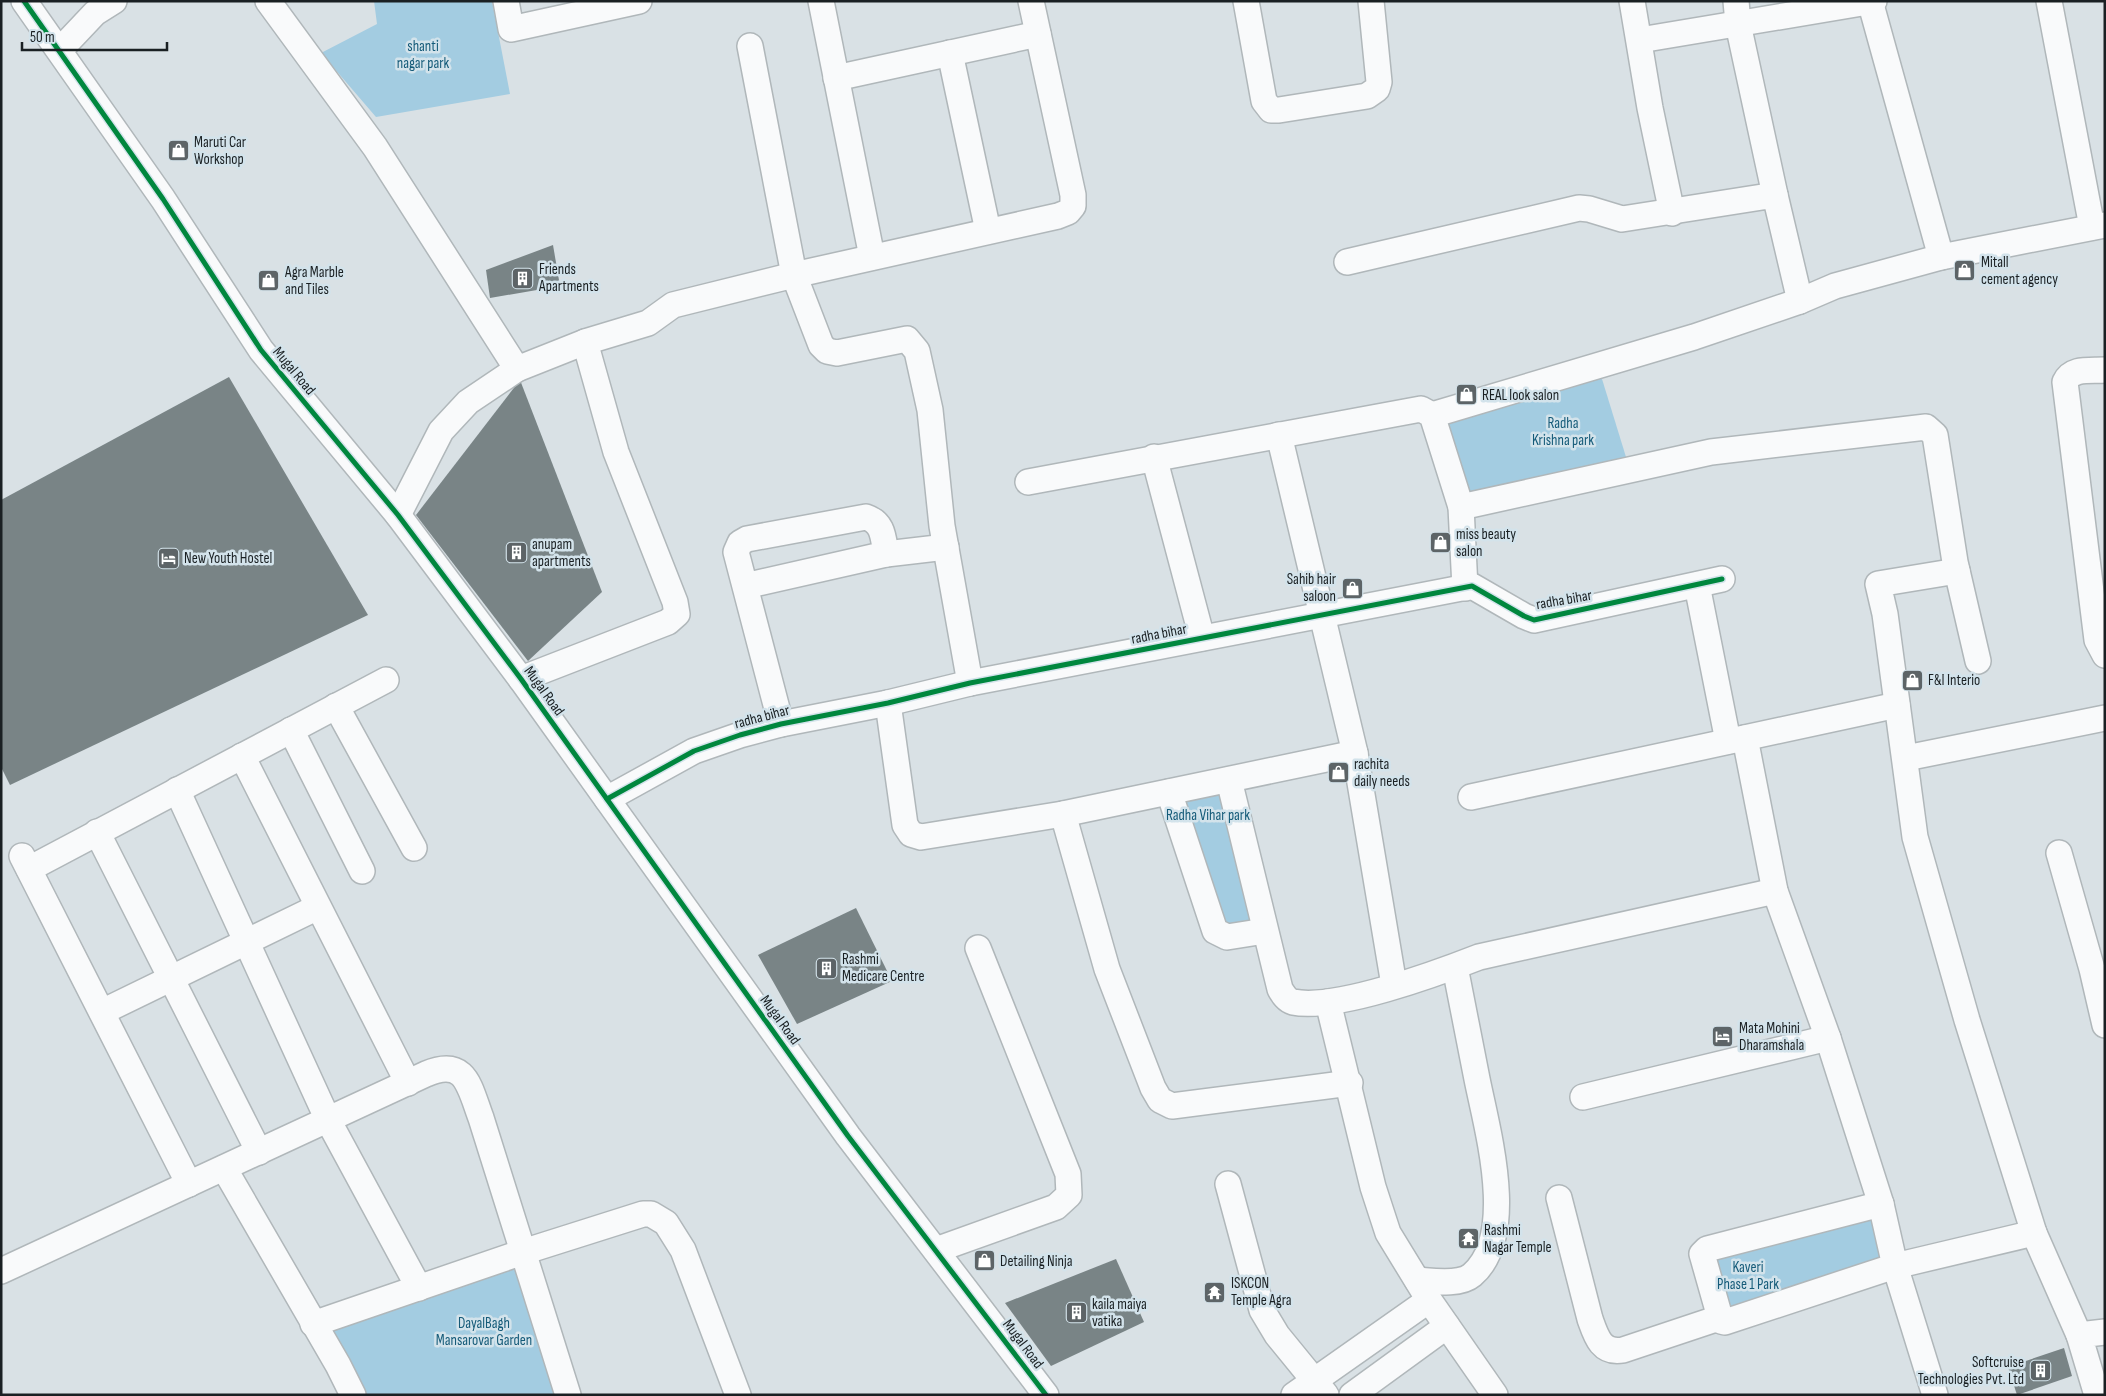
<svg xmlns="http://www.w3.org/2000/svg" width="2106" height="1396" font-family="'Sofia Sans Condensed',sans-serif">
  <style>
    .green { fill: #a3cce1 }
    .building { fill: #798486 }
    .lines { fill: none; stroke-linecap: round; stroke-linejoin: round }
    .minor-casing { stroke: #b0b7ba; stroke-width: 28 }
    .minor { stroke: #f9fafb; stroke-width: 25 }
    .cycleway-casing { stroke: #d3e3eb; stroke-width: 8 }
    .cycleway { stroke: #00873e; stroke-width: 5 }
    .labels { text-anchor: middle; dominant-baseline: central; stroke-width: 5; stroke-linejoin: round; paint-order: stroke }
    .park-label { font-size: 15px; fill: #155b79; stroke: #d3e3eb }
    .poi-label { font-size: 15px; fill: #1a2023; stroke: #d3e3eb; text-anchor: start }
    .street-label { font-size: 15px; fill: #1a2023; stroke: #d3e3eb }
  </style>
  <rect width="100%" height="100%" fill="#d9e1e5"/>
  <g class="green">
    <path d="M374 1H492L510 94 376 117 321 53 377 24Z"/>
    <path d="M1598 366 1630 470 1461 507 1432 415Z"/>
    <path d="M1229 780 1265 931 1222 936 1169 792Z"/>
    <path d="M1881 1204 1895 1266 1719 1318 1702 1254Z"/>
    <path d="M523 1252 573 1395H353L313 1324Z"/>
  </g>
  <g class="building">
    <path d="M553 245 560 286 490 298 486 270Z"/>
    <path d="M229 377 368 615 10 785 1 767V500Z"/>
    <path d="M520 380 602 592 528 661 416 515Z"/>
    <path d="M856 908 892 981 797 1024 758 955Z"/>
    <path d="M1116 1259 1144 1322 1051 1366 1005 1303Z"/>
    <path d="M2064 1348 2072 1376 2017 1395 2008 1367Z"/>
  </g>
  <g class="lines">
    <defs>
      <g id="minor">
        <path d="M24 1 163 199 261 350 398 515 521 679 848 1136 1046 1395"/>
        <path d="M268 1 375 147 517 369"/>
        <path d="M506 1 511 29 639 1"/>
        <path d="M821 1 872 257"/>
        <path d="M1246 1 1264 101 1271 110H1279L1367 96 1377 89 1379 82 1371 1"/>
        <path d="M1632 1 1650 108 1672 213"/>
        <path d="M1736 1 1738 24 1775 195"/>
        <path d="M1870 1 1941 257"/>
        <path d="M2049 1 2092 227"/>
        <path d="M1640 40 1874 1"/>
        <path d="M750 46 794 275 821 345 827 351 837 353 907 339 917 351 930 410 942 526 970 683"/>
        <path d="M60 50 95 13 114 1"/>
        <path d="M950 53 988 231"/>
        <path d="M836 78 1038 34"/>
        <path d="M1347 262 1579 208 1589 209 1622 219 1775 195 1800 301"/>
        <path d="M2105 370C2090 371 2072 367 2065 382L2097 640 2105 655"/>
        <path d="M1432 415 1694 337 1800 301 1835 286 1941 257 2105 225"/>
        <path d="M1279 435 1355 753 1394 985"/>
        <path d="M1154 457 1202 638"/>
        <path d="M1028 482 1421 409 1432 415 1461 507 1465 588"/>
        <path d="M1461 507 1711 452 1926 427 1935 435 1955 562 1978 661"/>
        <path d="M398 515 441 431 468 402 517 369 585 342 648 323 673 305 794 275 1058 216 1068 212 1073 206V195L1031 1"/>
        <path d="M886 554 946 547"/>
        <path d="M1957 571 1878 584 1885 614 1915 837 1967 1020 2034 1233 2079 1335"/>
        <path d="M1697 585 1728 741"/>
        <path d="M745 586 886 554C883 538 884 523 866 517L747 539 740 543 736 552 781 724"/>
        <path d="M521 679 668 622 677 614 675 602 616 452 585 342"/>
        <path d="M888 703 905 825 911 834 921 837 1063 814 1355 753"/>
        <path d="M336 706 414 848"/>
        <path d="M291 730 362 871"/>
        <path d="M1745 738 1775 891 1828 1038"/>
        <path d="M242 756 408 1083"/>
        <path d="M1906 758 2105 718"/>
        <path d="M1229 780 1280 989C1283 994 1286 1000 1293 1002 1335 1011 1438 973 1479 957L1775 891"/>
        <path d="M177 790 328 1120 419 1288"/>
        <path d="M1169 792 1215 931 1227 937 1265 931"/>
        <path d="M1471 797 1897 705"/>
        <path d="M607 799 694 751 740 735 781 724 888 703 970 683 1472 586 1524 616 1534 620 1722 579"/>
        <path d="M1063 814 1107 969 1153 1088 1160 1100 1172 1106 1350 1083"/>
        <path d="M97 832 259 1152"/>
        <path d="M2059 853 2092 969 2105 1025"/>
        <path d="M22 856 189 1184"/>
        <path d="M29 869 386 680"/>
        <path d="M1328 1002 1373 1187 1388 1233 1429 1300 1495 1395"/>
        <path d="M102 1012 318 907"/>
        <path d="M1583 1097 1828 1038 1881 1204 1895 1266 1935 1395"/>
        <path d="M224 1168 338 1365 353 1395"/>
        <path d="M1228 1184 1262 1310 1277 1335 1326 1395"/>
        <path d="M1559 1198 1590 1319C1596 1336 1601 1354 1623 1350L1719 1318"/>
        <path d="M1881 1204 1707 1249 1702 1254 1721 1321 1725 1322 1895 1266 2034 1233"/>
        <path d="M936 1250 1056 1207 1069 1195 1068 1174 978 948"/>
        <path d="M1 1271 426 1074C466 1057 469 1086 481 1118L568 1395"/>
        <path d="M1417 1280C1432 1281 1459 1286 1472 1275 1518 1236 1487 1129 1477 1079 1470 1042 1462 1004 1455 967"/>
        <path d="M313 1324 523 1252 643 1214H651L666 1223 683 1250 738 1395"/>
        <path d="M1294 1395 1429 1300"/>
        <path d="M1352 1395 1447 1326"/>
        <path d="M2097 1395 2079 1335 2105 1332"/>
      </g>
    </defs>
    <use href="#minor" class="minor-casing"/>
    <use href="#minor" class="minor"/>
    <defs>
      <g id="cycleway">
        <path d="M24 1 163 199 261 350 398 515 521 679 848 1136 1046 1395"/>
        <path d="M607 799 694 751 740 735 781 724 888 703 970 683 1472 586 1524 616 1534 620 1722 579"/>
      </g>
    </defs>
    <use href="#cycleway" class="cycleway-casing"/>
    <use href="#cycleway" class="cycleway"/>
  </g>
  <defs>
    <symbol id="shop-square" viewBox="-11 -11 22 22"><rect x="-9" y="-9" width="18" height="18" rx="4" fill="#5d6467" stroke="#d3e3eb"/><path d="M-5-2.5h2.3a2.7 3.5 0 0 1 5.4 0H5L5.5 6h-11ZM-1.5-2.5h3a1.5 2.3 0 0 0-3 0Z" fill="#fff"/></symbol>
    <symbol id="building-square" viewBox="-11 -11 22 22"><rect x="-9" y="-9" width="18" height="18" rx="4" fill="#5d6467" stroke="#d3e3eb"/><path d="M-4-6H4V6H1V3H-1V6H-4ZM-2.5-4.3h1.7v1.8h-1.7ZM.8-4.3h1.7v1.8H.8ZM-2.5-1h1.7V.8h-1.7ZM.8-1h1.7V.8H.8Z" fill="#fff"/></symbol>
    <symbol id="hotel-square" viewBox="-11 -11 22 22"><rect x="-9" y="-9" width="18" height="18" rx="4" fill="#5d6467" stroke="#d3e3eb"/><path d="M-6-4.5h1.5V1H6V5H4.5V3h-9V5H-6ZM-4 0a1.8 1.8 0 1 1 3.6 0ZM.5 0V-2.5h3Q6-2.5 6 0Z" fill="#fff"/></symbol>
    <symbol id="temple-square" viewBox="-11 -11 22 22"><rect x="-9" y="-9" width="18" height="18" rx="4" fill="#5d6467" stroke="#d3e3eb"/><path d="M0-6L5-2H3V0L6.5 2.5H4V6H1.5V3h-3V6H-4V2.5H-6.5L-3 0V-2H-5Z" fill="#fff"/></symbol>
  </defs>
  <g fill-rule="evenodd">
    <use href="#shop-square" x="166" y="138" width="25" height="25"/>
    <use href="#shop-square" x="1952" y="258" width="25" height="25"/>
    <use href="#building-square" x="510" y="266" width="25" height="25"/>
    <use href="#shop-square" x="256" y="268" width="25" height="25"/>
    <use href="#shop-square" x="1454" y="382" width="25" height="25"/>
    <use href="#shop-square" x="1428" y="530" width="25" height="25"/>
    <use href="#building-square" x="504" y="540" width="25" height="25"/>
    <use href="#hotel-square" x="156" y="546" width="25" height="25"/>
    <use href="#shop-square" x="1340" y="576" width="25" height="25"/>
    <use href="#shop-square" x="1900" y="668" width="25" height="25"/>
    <use href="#shop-square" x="1326" y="760" width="25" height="25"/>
    <use href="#building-square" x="814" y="956" width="25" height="25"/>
    <use href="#hotel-square" x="1710" y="1024" width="25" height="25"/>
    <use href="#temple-square" x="1456" y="1226" width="25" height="25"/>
    <use href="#shop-square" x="972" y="1248" width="25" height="25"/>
    <use href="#temple-square" x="1202" y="1280" width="25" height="25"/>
    <use href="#building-square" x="1064" y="1300" width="25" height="25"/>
    <use href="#building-square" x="2028" y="1358" width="25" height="25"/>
  </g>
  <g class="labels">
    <g class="park-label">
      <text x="423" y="46">shanti<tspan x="423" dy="17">nagar park</tspan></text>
      <text x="1563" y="423">Radha<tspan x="1563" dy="17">Krishna park</tspan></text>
      <text x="1208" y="815">Radha Vihar park</text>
      <text x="1748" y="1267">Kaveri<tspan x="1748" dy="17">Phase 1 Park</tspan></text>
      <text x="484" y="1323">DayalBagh<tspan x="484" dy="17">Mansarovar Garden</tspan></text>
    </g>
    <g class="poi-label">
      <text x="194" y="142">Maruti Car<tspan x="194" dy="17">Workshop</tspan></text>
      <text x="1981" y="262">Mitall<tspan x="1981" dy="17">cement agency</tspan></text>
      <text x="539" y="269">Friends<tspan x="539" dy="17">Apartments</tspan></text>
      <text x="285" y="272">Agra Marble<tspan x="285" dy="17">and Tiles</tspan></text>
      <text x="1482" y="395">REAL look salon</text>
      <text x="1456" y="534">miss beauty<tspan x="1456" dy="17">salon</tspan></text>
      <text x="532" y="544">anupam<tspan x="532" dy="17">apartments</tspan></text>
      <text x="184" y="558">New Youth Hostel</text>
      <text x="1336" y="579" text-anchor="end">Sahib hair<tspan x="1336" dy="17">saloon</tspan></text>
      <text x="1928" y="680">F&amp;I Interio</text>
      <text x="1354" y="764">rachita<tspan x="1354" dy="17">daily needs</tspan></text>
      <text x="842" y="959">Rashmi<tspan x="842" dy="17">Medicare Centre</tspan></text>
      <text x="1739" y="1028">Mata Mohini<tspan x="1739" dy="17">Dharamshala</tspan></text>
      <text x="1484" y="1230">Rashmi<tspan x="1484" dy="17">Nagar Temple</tspan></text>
      <text x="1000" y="1261">Detailing Ninja</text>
      <text x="1231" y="1283">ISKCON<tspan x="1231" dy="17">Temple Agra</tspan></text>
      <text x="1092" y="1304">kaila maiya<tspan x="1092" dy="17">vatika</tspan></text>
      <text x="2024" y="1362" text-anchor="end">Softcruise<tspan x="2024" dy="17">Technologies Pvt. Ltd</tspan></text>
    </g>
    <g class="street-label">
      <text transform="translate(294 371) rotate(50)">Mugal Road</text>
      <text transform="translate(1564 600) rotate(-10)">radha bihar</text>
      <text transform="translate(1159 634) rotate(-11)">radha bihar</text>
      <text transform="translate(544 691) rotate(54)">Mugal Road</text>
      <text transform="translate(762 717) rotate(-15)">radha bihar</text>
      <text transform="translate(780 1020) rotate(54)">Mugal Road</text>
      <text transform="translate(1023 1344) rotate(53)">Mugal Road</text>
    </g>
  </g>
  <rect width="2106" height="1396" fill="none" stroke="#1a2023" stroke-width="5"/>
  <path d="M22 42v8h145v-8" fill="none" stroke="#1a2023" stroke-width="2.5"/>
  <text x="30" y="42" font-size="15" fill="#1a2023" stroke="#d3e3eb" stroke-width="4" paint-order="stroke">50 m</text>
</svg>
